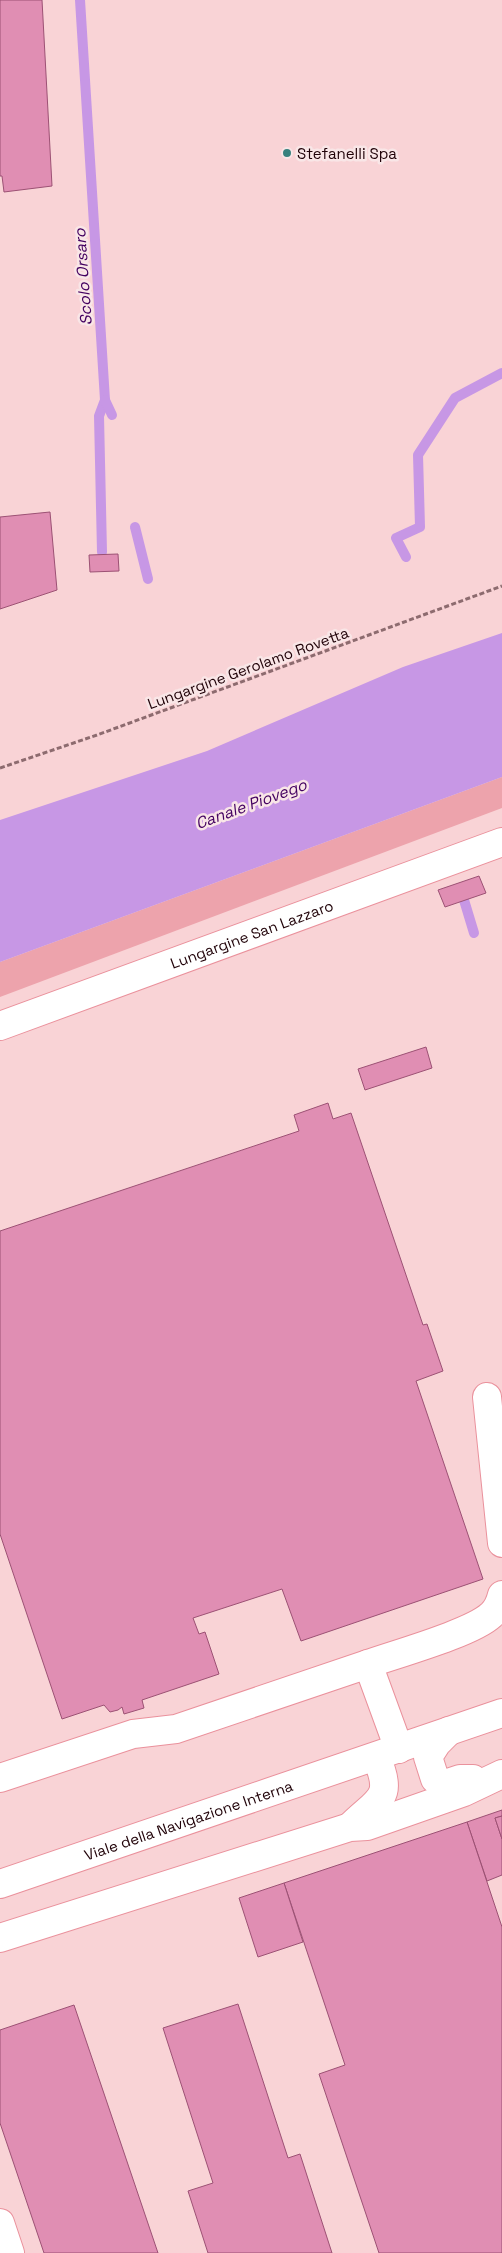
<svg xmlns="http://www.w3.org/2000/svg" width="502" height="2253" font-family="'Space Grotesk',sans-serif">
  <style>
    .grass { fill: #eda3ac }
    .water { fill: #c797e5 }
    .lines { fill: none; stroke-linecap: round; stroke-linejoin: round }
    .stream { stroke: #c797e5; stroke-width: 10 }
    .building { fill: #e08eb3; stroke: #9c5174 }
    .minor-casing { stroke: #ea919c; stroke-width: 30 }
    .path { stroke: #8d6b6f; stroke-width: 3; stroke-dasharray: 5 2.5; stroke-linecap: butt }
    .minor { stroke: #fff; stroke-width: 28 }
    .poi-dot { fill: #38817e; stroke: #f9e6e7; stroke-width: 2 }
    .labels { text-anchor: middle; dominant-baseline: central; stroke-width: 5; stroke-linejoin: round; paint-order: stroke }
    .poi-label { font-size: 15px; fill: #200208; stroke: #f9e6e7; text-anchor: start }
    .street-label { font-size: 15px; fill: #200208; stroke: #f9e6e7 }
    .water-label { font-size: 16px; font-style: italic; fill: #430060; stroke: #f9e6e7 }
  </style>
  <rect width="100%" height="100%" fill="#f9d3d6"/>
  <path class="grass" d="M502 777V808L0 997V962Z"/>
  <path class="water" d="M502 633V777L0 962V820L207 751 403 667Z"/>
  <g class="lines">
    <g class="stream">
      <path d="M80 0 105 400 99 416 102 552"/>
      <path d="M105 400 112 415"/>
      <path d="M135 527 148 579"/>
      <path d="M406 557 396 538 420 527 418 455 455 398 502 373"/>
      <path d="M464 900 474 933"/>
    </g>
  </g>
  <g class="building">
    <path d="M0 0H42L52 186 4 192 2 176H0Z"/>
    <path d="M50 512 57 590 0 609V517Z"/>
    <path d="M118 554 119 571 90 572 89 555Z"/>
    <path d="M479 876 486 893 445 907 438 890Z"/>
    <path d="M426 1047 432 1068 365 1090 358 1069Z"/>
    <path d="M328 1103 333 1119 351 1113 423 1325 427 1324 443 1371 416 1381 483 1579 301 1641 282 1589 193 1618 199 1634 205 1632 219 1674 142 1700 144 1708 124 1714 122 1707 118 1710 110 1712 104 1705 62 1719 0 1534V1231L299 1131 294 1115Z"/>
    <path d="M502 1810V1816L495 1818 502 1839V1875L487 1881 467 1822Z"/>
    <path d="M502 1816V1839L495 1818Z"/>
    <path d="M467 1822 502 1927V2253H379L319 2074 345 2065 284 1883Z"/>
    <path d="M284 1883 303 1942 258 1957 239 1898Z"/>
    <path d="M238 2004 288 2158 300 2154 332 2253H208L188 2191 213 2183 163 2028Z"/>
    <path d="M74 2005 158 2253H44L0 2123V2030Z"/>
  </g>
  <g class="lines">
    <defs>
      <g id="minor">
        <path id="s1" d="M0 1026 502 842"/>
        <path d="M487 1397 502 1543"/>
        <path d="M368 1664C396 1654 472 1633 491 1615 497 1610 500 1603 502 1595"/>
        <path d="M449 1731 437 1743 428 1757 435 1779 445 1784 460 1779H473"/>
        <path d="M0 1778 133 1734 176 1729 368 1664 399 1749"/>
        <path d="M351 1826C378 1799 395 1799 376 1757"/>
        <path id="s2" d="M0 1884 502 1713"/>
        <path d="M0 1938 350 1827 367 1826 464 1792 502 1774"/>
        <path d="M0 2223 10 2253"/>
      </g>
    </defs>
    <use href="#minor" class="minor-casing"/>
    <path class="path" d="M0 768 97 735 502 586"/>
    <use href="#minor" class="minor"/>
  </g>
  <circle class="poi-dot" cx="287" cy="153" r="5"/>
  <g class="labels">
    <g class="poi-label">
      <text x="297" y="153">Stefanelli Spa</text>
    </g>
    <g class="street-label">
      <text transform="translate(248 668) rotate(-20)">Lungargine Gerolamo Rovetta</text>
      <text stroke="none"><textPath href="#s1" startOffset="268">Lungargine San Lazzaro</textPath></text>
      <text stroke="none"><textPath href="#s2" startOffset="199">Viale della Navigazione Interna</textPath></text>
    </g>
    <g class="water-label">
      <text transform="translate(83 277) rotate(-94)">Scolo Orsaro</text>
      <text transform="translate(251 804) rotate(-20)">Canale Piovego</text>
    </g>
  </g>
</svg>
